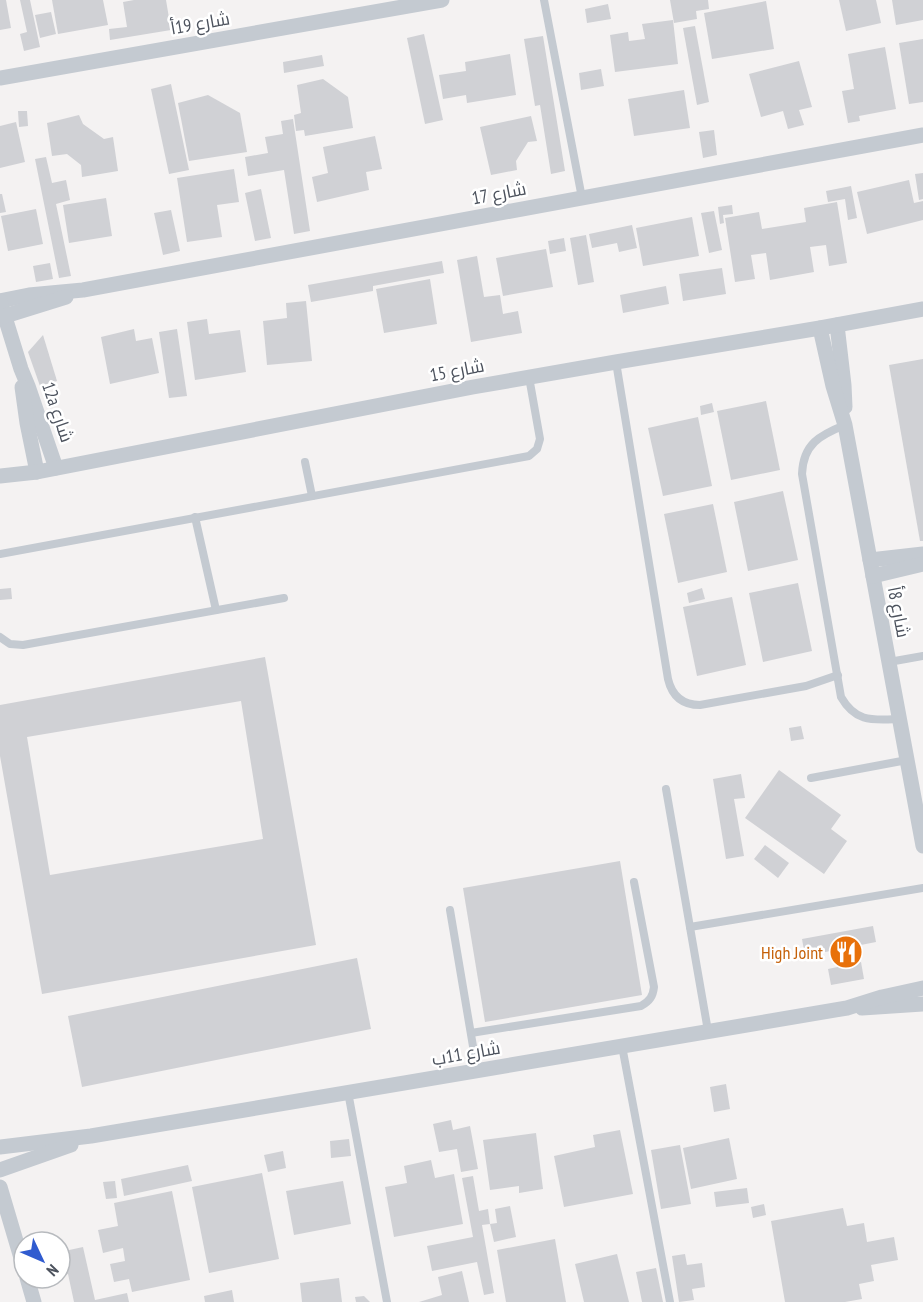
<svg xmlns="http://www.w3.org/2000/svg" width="923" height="1302" font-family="'PT Sans Narrow',Cairo,sans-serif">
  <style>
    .building { fill: #d0d1d5; fill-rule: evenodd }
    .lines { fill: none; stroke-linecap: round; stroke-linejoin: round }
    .lane { stroke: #c4cad1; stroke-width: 8 }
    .street { stroke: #c4cad1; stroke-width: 15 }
    .labels { text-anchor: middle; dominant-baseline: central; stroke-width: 5; stroke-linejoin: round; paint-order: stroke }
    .street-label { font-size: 18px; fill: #4c525d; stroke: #fff }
    .food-label { font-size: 18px; fill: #c56008; stroke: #fff; text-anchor: end }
  </style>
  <rect width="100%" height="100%" fill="#f4f2f2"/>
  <g class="building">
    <path d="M0 0H6L11 28 0 30Z"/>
    <path d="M20 0H30L40 47 24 51 20 34 27 32Z"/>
    <path d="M52 0H103L108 25 58 34Z"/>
    <path d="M134 0H166L171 30 110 40 109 29 127 27 123 2Z"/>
    <path d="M670 0H708L709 9 696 11 697 19 674 23Z"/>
    <path d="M839 0H876L881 23 846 31Z"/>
    <path d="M892 0H923V20L896 25Z"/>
    <path d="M766 1 774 49 712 59 704 13Z"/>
    <path d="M608 4 611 19 587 23 585 9Z"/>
    <path d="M51 12 56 34 40 38 35 15Z"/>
    <path d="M673 20 678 64 615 72 610 35 628 32 629 41 645 39 642 24Z"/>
    <path d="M695 26 709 102 697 105 683 28Z"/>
    <path d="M424 34 443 120 425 124 407 38Z"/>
    <path d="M543 36 565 171 551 174 540 105 535 106 524 39Z"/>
    <path d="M923 39V102L909 104 899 43Z"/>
    <path d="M885 47 896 109 859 116 860 121 848 123 842 91 854 89 848 54Z"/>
    <path d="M510 54 516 95 467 103 466 95 443 99 439 75 466 71 465 62Z"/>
    <path d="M322 55 324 66 284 73 283 62Z"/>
    <path d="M799 61 812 107 799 110 804 125 788 129 783 111 761 117 749 74Z"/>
    <path d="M601 69 604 86 581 90 579 73Z"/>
    <path d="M323 79 348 97 353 128 305 136 304 130 296 131 294 115 301 113 297 85Z"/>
    <path d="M171 84 189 170 169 174 151 89Z"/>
    <path d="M684 90 690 128 634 136 628 99Z"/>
    <path d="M208 95 240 113 247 152 189 161 178 103Z"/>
    <path d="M18 111H27L28 126 19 127Z"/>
    <path d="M79 115 83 124 104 139 113 137 118 171 82 177 81 165 67 154 52 156 47 123Z"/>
    <path d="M531 116 537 141 528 142 516 161 517 170 491 175 480 127Z"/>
    <path d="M293 119 310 231 294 234 284 170 248 176 245 157 268 153 265 137 283 134 281 121Z"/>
    <path d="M16 122 25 162 0 168V126Z"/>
    <path d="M714 130 717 155 703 158 699 132Z"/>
    <path d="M375 136 382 169 366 172 369 190 317 202 312 177 328 173 323 147Z"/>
    <path d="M46 157 52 183 66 180 70 200 56 204 71 276 59 278 35 159Z"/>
    <path d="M234 169 239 202 217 205 222 237 187 242 177 178Z"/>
    <path d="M923 173V199L919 200 915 174Z"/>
    <path d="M909 180 914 203 923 201V220L867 234 857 192Z"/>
    <path d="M851 186 857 218 848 220 845 199 828 202 826 191Z"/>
    <path d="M261 189 271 238 255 241 245 193Z"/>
    <path d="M0 194H2L6 212 0 213Z"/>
    <path d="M106 198 112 236 69 243 63 205Z"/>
    <path d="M837 202 847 263 829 266 826 245 810 247 814 272 770 280 766 253 751 255 755 279 735 282 725 218 759 212 762 229 806 222 804 208Z"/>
    <path d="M732 205 733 214 723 215 724 223 720 224 718 207Z"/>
    <path d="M36 209 43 244 8 251 1 216Z"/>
    <path d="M171 210 180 251 163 255 154 213Z"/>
    <path d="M714 211 722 250 709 253 701 213Z"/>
    <path d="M692 217 699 256 643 266 636 228Z"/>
    <path d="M632 225 637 248 619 252 617 243 592 248 589 234Z"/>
    <path d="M586 235 594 282 578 285 570 238Z"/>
    <path d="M564 238 566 251 550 254 548 241Z"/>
    <path d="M546 249 553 287 503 296 496 258Z"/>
    <path d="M477 256 484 297 500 295 503 314 518 311 522 333 471 342 457 260Z"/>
    <path d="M442 261 444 273 373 286V291L311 302 308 285Z"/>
    <path d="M50 263 53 279 36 282 33 266Z"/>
    <path d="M722 268 726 294 683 301 679 274Z"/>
    <path d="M430 279 437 324 384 333 376 289Z"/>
    <path d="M666 286 669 304 623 313 620 295Z"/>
    <path d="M306 301 312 361 267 365 263 321 287 318 286 303Z"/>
    <path d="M207 319 209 334 240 330 246 372 195 380 187 322Z"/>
    <path d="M134 329 136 341 152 338 159 373 110 384 101 337Z"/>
    <path d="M177 329 187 396 169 398 159 332Z"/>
    <path d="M43 335 57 381 40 386 28 352Z"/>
    <path d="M923 359V541H920L889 365Z"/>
    <path d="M766 401 780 470 731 480 717 411Z"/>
    <path d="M712 403 714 412 701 415 700 406Z"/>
    <path d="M698 417 712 486 663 496 648 428Z"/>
    <path d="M783 491 798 560 748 571 734 502Z"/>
    <path d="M713 504 727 572 678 583 664 514Z"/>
    <path d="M798 583 812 651 763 662 749 593Z"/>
    <path d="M11 588 12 599 0 600V589Z"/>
    <path d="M702 588 705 599 689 603 687 593Z"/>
    <path d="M732 597 746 665 697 676 683 607Z"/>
    <path d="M265 657 316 945 42 994 0 756V705ZM241 701 263 839 50 875 27 737Z"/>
    <path d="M801 726 804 739 791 741 789 728Z"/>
    <path d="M779 770 841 815 831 829 847 841 824 874 745 818Z"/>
    <path d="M741 774 745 798 734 799 744 856 726 859 713 779Z"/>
    <path d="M765 845 789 863 778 878 754 859Z"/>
    <path d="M620 861 642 995 485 1022 463 888Z"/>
    <path d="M873 926 876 942 805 956 802 939Z"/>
    <path d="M357 958 371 1029 82 1087 68 1016Z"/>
    <path d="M861 962 864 979 831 985 828 969Z"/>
    <path d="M726 1084 730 1109 714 1112 710 1087Z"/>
    <path d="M451 1120 453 1130 470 1126 478 1169 461 1172 457 1149 439 1152 433 1124Z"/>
    <path d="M620 1130 633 1194 564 1207 554 1156 595 1147 593 1135Z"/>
    <path d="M536 1133 543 1189 519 1193V1186L490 1190 483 1140Z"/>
    <path d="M729 1138 737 1179 691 1189 683 1148Z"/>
    <path d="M349 1139 351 1156 331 1158 330 1141Z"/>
    <path d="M680 1145 691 1204 661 1209 651 1150Z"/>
    <path d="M283 1151 286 1168 268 1172 264 1155Z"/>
    <path d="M431 1160 435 1178 454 1174 463 1224 394 1237 385 1187 407 1183 404 1166Z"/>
    <path d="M188 1165 192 1181 124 1196 121 1179Z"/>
    <path d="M262 1173 279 1259 209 1273 192 1187Z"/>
    <path d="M473 1176 479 1211 488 1209 490 1224 482 1225 494 1293 484 1295 477 1262 432 1271 427 1246 473 1237 462 1178Z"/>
    <path d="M115 1181 117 1198 106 1199 103 1182Z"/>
    <path d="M343 1181 351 1224 294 1235 286 1191Z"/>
    <path d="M747 1188 749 1203 716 1207 714 1192Z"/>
    <path d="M172 1191 190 1280 132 1292 129 1279 114 1282 110 1264 125 1261 123 1248 103 1253 98 1230 118 1226 114 1203Z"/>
    <path d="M764 1204 766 1215 753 1218 751 1207Z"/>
    <path d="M510 1206 516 1237 494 1242 490 1224 497 1223 495 1209Z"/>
    <path d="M843 1208 847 1226 864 1223 867 1242 894 1237 898 1260 871 1265 874 1281 859 1284 862 1299 845 1302H785L771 1221Z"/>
    <path d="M555 1239 566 1302H506L497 1250Z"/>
    <path d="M83 1247 95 1300 127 1293 129 1302H74L68 1274 60 1276V1252Z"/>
    <path d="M617 1254 629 1302H584L575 1264Z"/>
    <path d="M685 1254 687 1265 702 1263 705 1287 692 1289 694 1300 679 1302 672 1256Z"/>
    <path d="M656 1268 663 1302H642L636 1272Z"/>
    <path d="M462 1271 469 1302H419L442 1295 438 1277Z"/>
    <path d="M339 1278 342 1302H302L300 1283Z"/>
    <path d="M232 1290 234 1302H205L204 1296Z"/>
    <path d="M364 1296 370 1302H356L355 1297Z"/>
  </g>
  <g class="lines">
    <g class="lane">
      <path d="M544 0 582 198"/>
      <path d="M616 362 668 679C672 696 682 705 700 705L806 686 838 675"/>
      <path d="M845 425C820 435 803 444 802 474L841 697C856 723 873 720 899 719"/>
      <path d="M305 462 312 496"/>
      <path d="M195 517 216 610"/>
      <path d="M0 554 529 456 537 449 540 439 529 377"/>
      <path d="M0 637 10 644 23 645 284 598"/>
      <path d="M889 662 923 656"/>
      <path d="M811 778 907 760"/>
      <path d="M666 789 708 1031"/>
      <path d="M450 910 477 1070"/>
      <path d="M690 927 923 888"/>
      <path d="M471 1033 641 1006C650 1001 653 996 654 987L634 882"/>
      <path d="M622 1046 670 1302"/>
      <path d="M348 1092 387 1302"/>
    </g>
    <g class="street">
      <path d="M0 78 442 0"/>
      <path d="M0 301 29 295 83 290 923 135"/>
      <path d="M0 301 21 369 28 386 56 468"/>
      <path d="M5 316 66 297"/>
      <path d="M837 325 844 385 845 407"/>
      <path d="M820 328 833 386 845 425 923 846"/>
      <path d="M22 387 27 423 37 472"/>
      <path d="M0 476 37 472 473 387 616 362 820 328 923 309"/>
      <path d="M870 560 923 554"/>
      <path d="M873 576 923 564"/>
      <path d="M862 1008 923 1004"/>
      <path d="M0 1147 91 1136 847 1008 882 997 923 988"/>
      <path d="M0 1170 71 1145"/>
      <path d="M0 1187 24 1268"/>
      <path d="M27 1278 34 1302"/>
    </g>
  </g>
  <defs>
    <symbol id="restaurant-disc" viewBox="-11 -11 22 22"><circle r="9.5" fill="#e8710a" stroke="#fff"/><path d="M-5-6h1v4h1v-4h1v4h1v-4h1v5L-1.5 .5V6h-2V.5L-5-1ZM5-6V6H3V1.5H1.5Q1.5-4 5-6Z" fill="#fff"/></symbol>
  </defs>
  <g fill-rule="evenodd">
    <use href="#restaurant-disc" x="827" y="933" width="38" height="38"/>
  </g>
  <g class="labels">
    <g class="street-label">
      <text transform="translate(200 23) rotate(-10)">شارع 19أ</text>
      <text transform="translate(499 193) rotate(-11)">شارع 17</text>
      <text transform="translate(457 370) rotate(-11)">شارع 15</text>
      <text transform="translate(58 412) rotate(71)">12a شارع</text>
      <text transform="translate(899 612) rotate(79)">شارع 8أ</text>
      <text transform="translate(466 1053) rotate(-10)">شارع 11ب</text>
    </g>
    <g class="food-label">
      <text x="823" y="952">High Joint</text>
    </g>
  </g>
  <g transform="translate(42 1260) rotate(134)"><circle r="28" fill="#ffffff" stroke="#b7babe" stroke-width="1.5"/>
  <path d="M0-4.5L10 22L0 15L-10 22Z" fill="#305bcf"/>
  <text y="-9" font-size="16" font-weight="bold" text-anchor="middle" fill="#4c525d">N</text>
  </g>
</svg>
